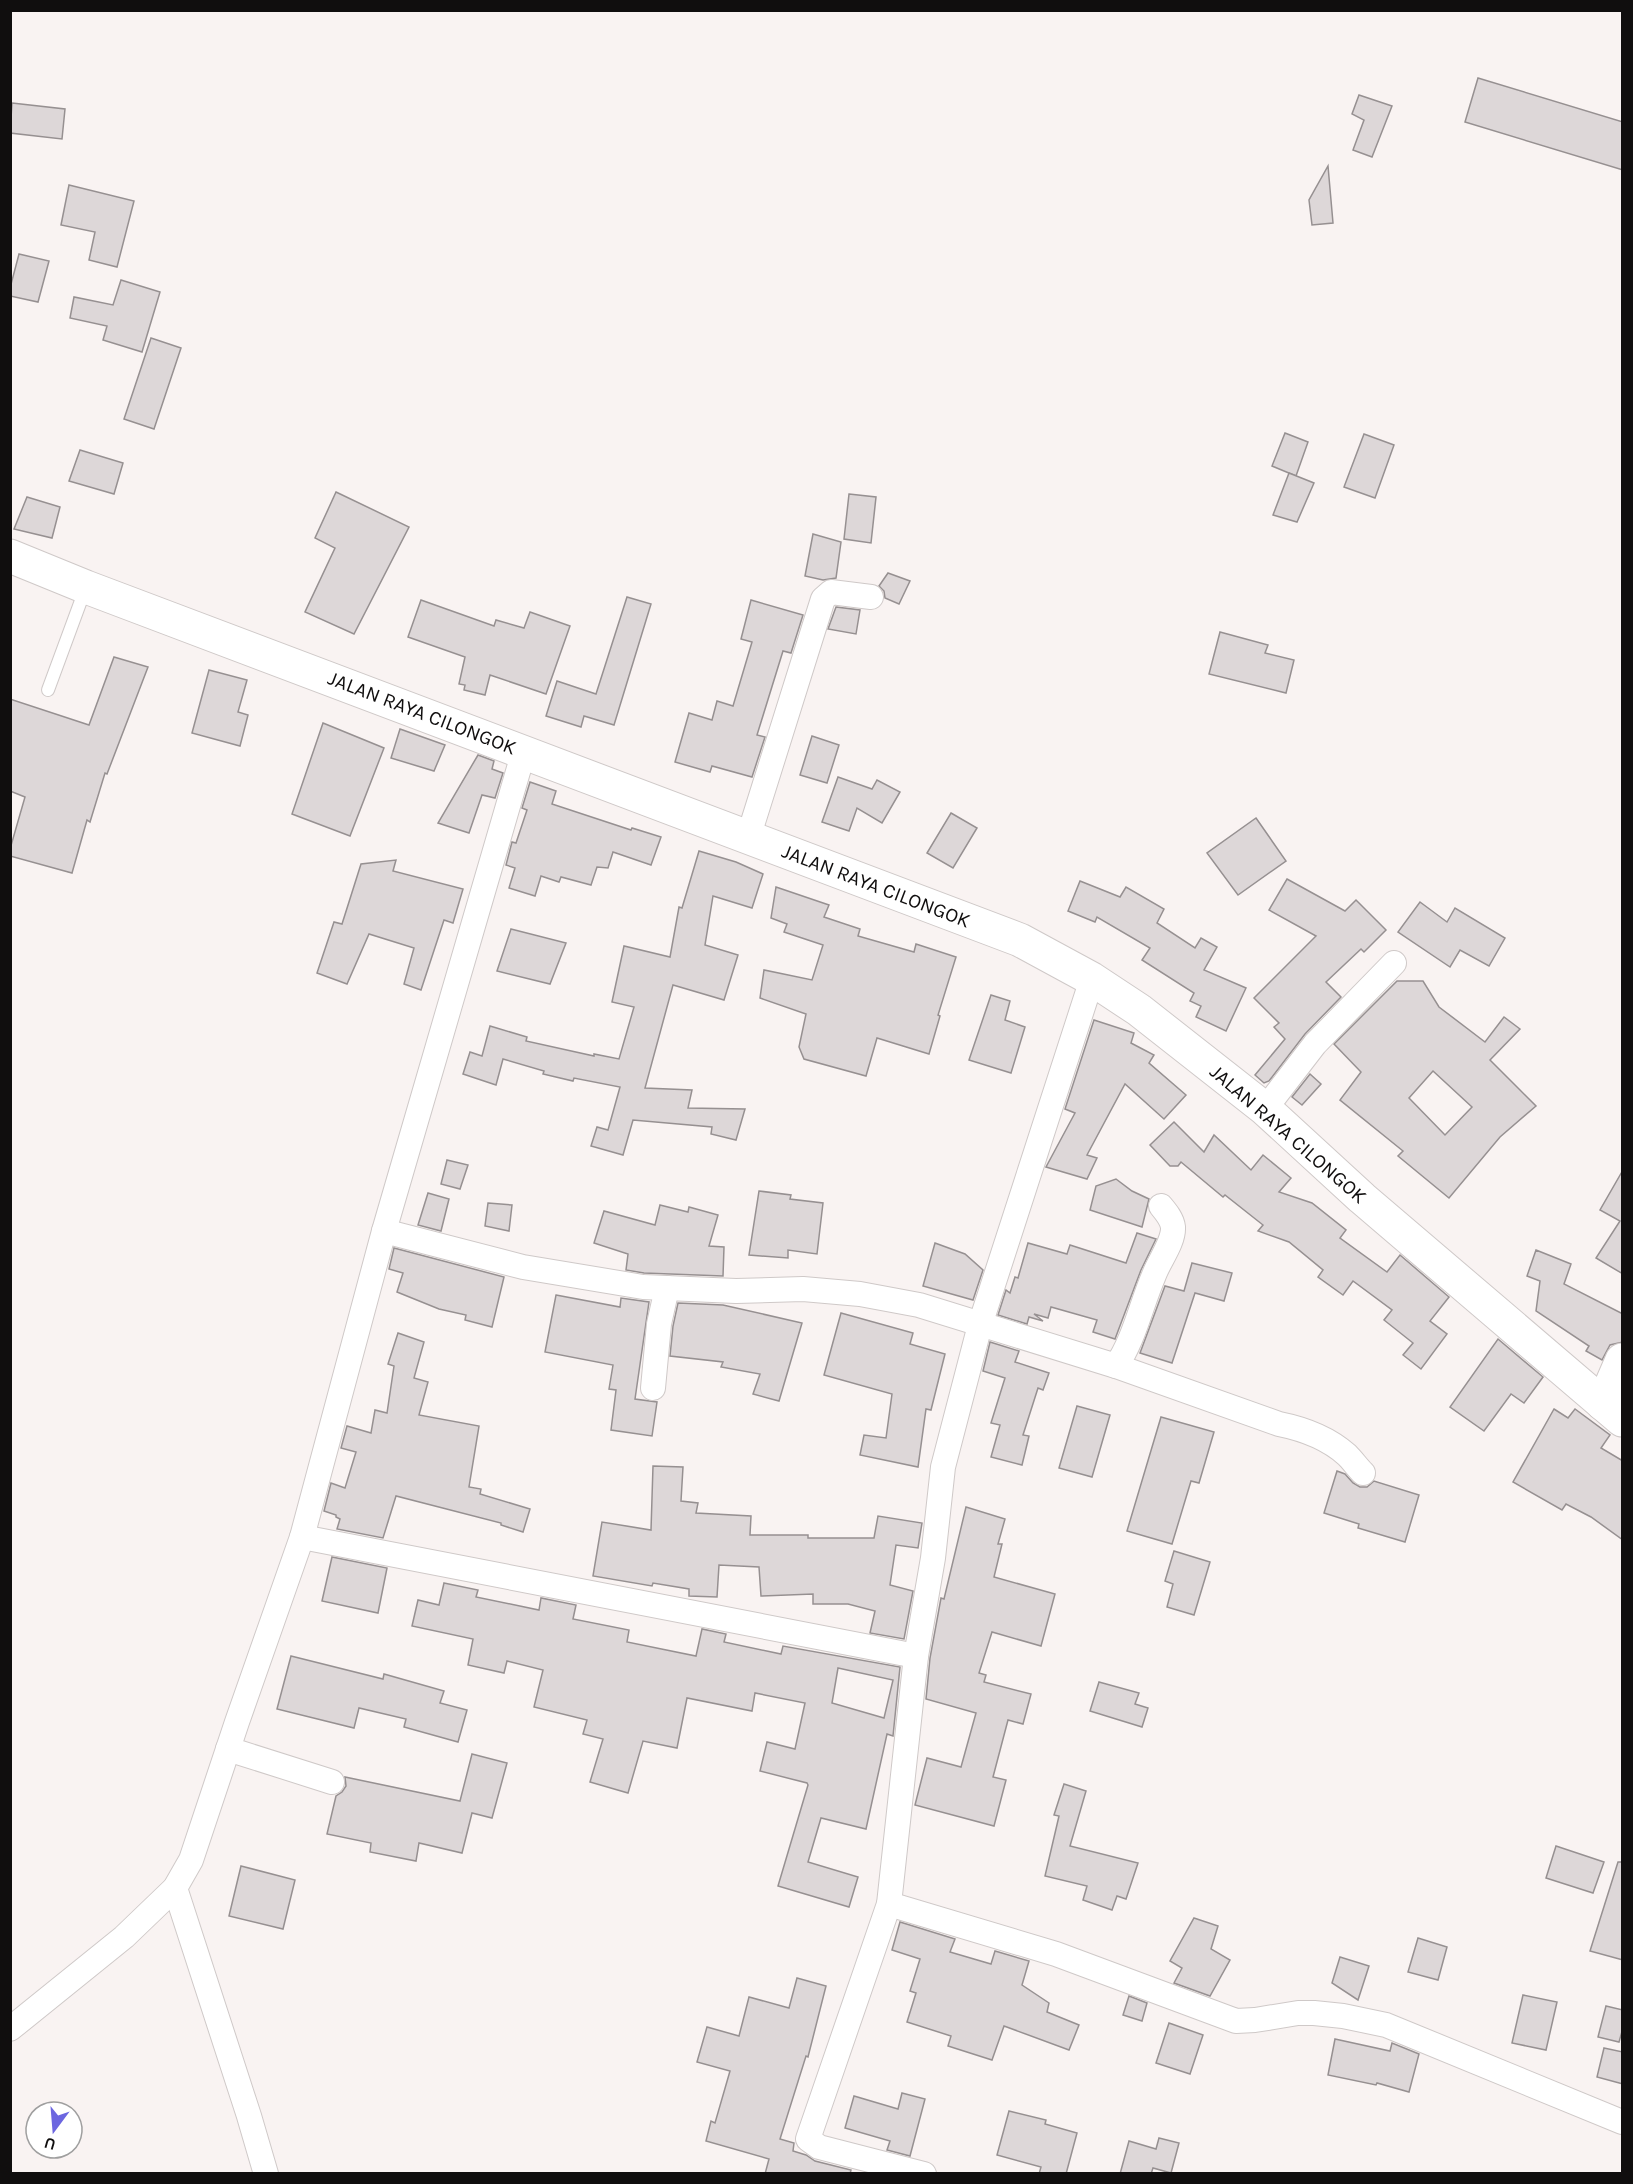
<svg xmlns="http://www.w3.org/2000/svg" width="1633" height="2184" font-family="Karla,sans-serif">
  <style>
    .building { fill: #ddd7d8; stroke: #969091; stroke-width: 1.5; fill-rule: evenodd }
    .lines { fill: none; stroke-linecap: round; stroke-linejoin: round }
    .lane-casing { stroke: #cfc9c8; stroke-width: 14 }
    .street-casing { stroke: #cfc9c8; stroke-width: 26 }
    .secondary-casing { stroke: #cfc9c8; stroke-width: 35 }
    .highway-casing { stroke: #cfc9c8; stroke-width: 35 }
    .lane { stroke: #fff; stroke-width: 12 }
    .street { stroke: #fff; stroke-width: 24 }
    .secondary { stroke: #fff; stroke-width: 33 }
    .highway { stroke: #fff; stroke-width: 33 }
    .labels { text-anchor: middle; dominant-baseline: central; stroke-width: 4.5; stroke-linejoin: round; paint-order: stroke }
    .street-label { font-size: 20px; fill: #100e0e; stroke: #fff }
  </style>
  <rect width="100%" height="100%" fill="#f9f3f2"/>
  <g class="building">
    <path d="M1478 78 1623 122V170L1465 122Z"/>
    <path d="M1359 95 1392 106 1372 157 1353 150 1364 120 1352 114Z"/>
    <path d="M12 103 65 109 62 139 10 133Z"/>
    <path d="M1328 166 1333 223 1312 225 1309 200Z"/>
    <path d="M69 185 134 201 117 267 89 260 95 232 61 225Z"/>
    <path d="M19 254 49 261 38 302 10 296V288Z"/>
    <path d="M121 280 160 292 142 352 103 340 107 326 70 318 74 297 113 305Z"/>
    <path d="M151 338 181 348 154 429 124 419Z"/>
    <path d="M1285 433 1308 442 1296 476 1272 466Z"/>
    <path d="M1364 434 1394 445 1375 498 1344 487Z"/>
    <path d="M80 450 123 463 114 494 69 481Z"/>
    <path d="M1289 473 1314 483 1297 522 1273 515Z"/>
    <path d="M336 492 409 527 354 634 305 612 335 548 315 538Z"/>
    <path d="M849 494 876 497 871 543 844 539Z"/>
    <path d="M27 497 60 507 52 538 14 529Z"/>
    <path d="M813 534 841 542 836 578 823 580 805 576Z"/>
    <path d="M888 573 910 581 899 604 885 598 884 591 879 586Z"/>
    <path d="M627 597 651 604 614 725 584 716 581 727 546 716 557 681 596 694Z"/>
    <path d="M421 600 494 626 496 620 524 628 530 612 570 626 546 694 490 675 485 695 464 690 465 685 459 684 465 657 408 637Z"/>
    <path d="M751 600 803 615 791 653 783 651 757 735 765 737 752 777 712 766 710 772 675 762 689 713 712 720 717 701 733 706 752 642 741 639Z"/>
    <path d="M836 607 860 610 856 634 828 629Z"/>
    <path d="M1220 632 1268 645 1265 653 1294 660 1286 693 1209 674Z"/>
    <path d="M114 657 148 667 107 774 105 773 90 822 87 820 72 873 10 856V849L25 797 10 791V699L89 725Z"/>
    <path d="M209 670 247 680 238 712 248 715 240 746 192 733Z"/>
    <path d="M323 723 384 748 350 836 292 814Z"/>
    <path d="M400 729 445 745 434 771 391 758Z"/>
    <path d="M812 736 839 745 827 783 800 775Z"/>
    <path d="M478 755 494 761 492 769 503 773 495 798 482 795 469 833 438 823Z"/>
    <path d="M838 777 872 789 877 780 900 792 882 823 857 808 849 831 822 822Z"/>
    <path d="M530 782 556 791 552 804 631 830 632 828 661 837 651 865 613 852 608 868 597 867 591 885 561 877 559 882 541 876 535 896 509 888 515 868 506 865 512 842 516 843 527 810 522 808Z"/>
    <path d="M951 813 977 828 953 868 927 853Z"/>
    <path d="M1256 818 1286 861 1238 895 1207 853Z"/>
    <path d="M699 851 736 862 763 874 752 908 713 896 705 945 738 955 724 1000 673 985 645 1088 692 1090 688 1108 745 1109 736 1140 711 1134 712 1127 633 1120 623 1155 591 1146 597 1127 608 1130 620 1087 574 1078 573 1081 543 1074 544 1071 503 1059 496 1085 463 1074 470 1052 482 1056 490 1026 527 1037 526 1041 594 1056V1054L619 1059 634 1007 612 1002 624 946 670 957 679 907 682 908Z"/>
    <path d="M396 860 393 871 463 889 453 923 444 920 421 990 404 984 414 948 369 934 347 984 317 973 334 922 342 924 361 864Z"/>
    <path d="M1287 879 1345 911 1356 900 1386 930 1364 952 1361 949 1326 982 1341 997 1305 1034 1269 1081 1264 1083 1255 1075 1285 1039 1274 1027 1279 1023 1254 998 1316 936 1269 910Z"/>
    <path d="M1080 881 1120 897 1126 887 1164 909 1157 923 1195 948 1201 938 1217 947 1204 970 1246 988 1226 1031 1196 1017 1201 1006 1190 1001 1194 993 1142 960 1150 948 1097 917 1095 922 1068 911Z"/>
    <path d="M776 887 829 905 824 917 860 929 858 936 914 952 916 944 956 957 938 1015 940 1016 929 1054 877 1038 866 1076 804 1059 799 1047 806 1014 760 998 764 970 812 980 823 945 784 932 787 924 771 918Z"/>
    <path d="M1420 902 1447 922 1455 908 1505 938 1489 966 1460 950 1450 967 1398 932Z"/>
    <path d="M511 929 566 943 550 984 497 971Z"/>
    <path d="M1397 981H1423L1439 1007 1485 1042 1504 1017 1520 1029 1490 1060 1536 1106 1500 1137 1449 1198 1398 1156 1403 1151 1340 1100 1361 1072 1334 1044ZM1433 1071 1472 1107 1445 1135 1409 1098Z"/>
    <path d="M991 995 1010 1001 1005 1020 1025 1027 1011 1073 969 1060Z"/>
    <path d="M1094 1020 1134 1033 1131 1043 1154 1055 1149 1063 1186 1095 1164 1119 1125 1084 1087 1155 1097 1158 1087 1179 1046 1167 1075 1113 1065 1109Z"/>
    <path d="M1310 1074 1321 1084 1302 1105 1292 1097Z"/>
    <path d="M1174 1122 1204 1152 1214 1135 1251 1170 1263 1155 1291 1178 1279 1192 1312 1203 1346 1230 1340 1238 1387 1272 1400 1255 1449 1297 1430 1321 1447 1334 1421 1369 1403 1355 1413 1343 1384 1320 1392 1310 1353 1281 1343 1295 1318 1277 1323 1270 1289 1242 1258 1231 1263 1225 1225 1195 1223 1197 1181 1162 1178 1166H1170L1150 1145Z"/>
    <path d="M447 1160 468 1165 460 1189 441 1184Z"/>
    <path d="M1623 1170V1274L1596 1258 1620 1221 1600 1210Z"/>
    <path d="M1116 1179 1132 1191 1149 1199 1142 1227 1090 1210 1096 1186Z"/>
    <path d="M759 1191 791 1195 790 1199 823 1203 817 1254 788 1250V1258L749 1255Z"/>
    <path d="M428 1193 449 1199 441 1231 418 1225Z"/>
    <path d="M488 1203 512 1205 509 1231 485 1226Z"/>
    <path d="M660 1205 688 1212 689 1207 718 1215 709 1246 724 1247 723 1276 644 1273 626 1270 628 1254 594 1243 604 1211 655 1225Z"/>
    <path d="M1137 1233 1156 1239 1141 1270 1115 1339 1093 1332 1097 1320 1051 1307 1048 1318 1034 1314 1043 1321 1029 1317 1027 1324 998 1315 1006 1290 1010 1293 1015 1277 1018 1278 1028 1243 1067 1254 1070 1245 1126 1263Z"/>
    <path d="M935 1243 965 1254 983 1270 973 1300 923 1286Z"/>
    <path d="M394 1248 504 1277 492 1327 465 1320 466 1315 439 1309 397 1292 403 1273 389 1269Z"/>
    <path d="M1536 1250 1571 1264 1564 1284 1623 1314V1342L1610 1345 1602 1360 1586 1351 1589 1346 1536 1311 1540 1281 1527 1276Z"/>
    <path d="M1192 1263 1232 1273 1224 1301 1195 1293 1172 1363 1140 1353 1165 1286 1184 1291Z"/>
    <path d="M556 1295 620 1307 621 1298 649 1302 635 1399 657 1402 652 1436 611 1430 616 1390 609 1389 613 1365 545 1352Z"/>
    <path d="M678 1303 723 1305 802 1323 779 1401 753 1394 760 1374 721 1367 723 1362 670 1356 673 1326Z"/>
    <path d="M841 1313 913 1333 910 1344 945 1354 931 1410 926 1409 918 1467 860 1455 864 1435 886 1438 892 1394 824 1375Z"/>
    <path d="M398 1333 424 1342 414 1378 428 1382 419 1415 479 1426 469 1487 481 1489 480 1494 530 1509 523 1532 501 1525V1523L396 1496 383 1538 337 1529 340 1519 336 1517V1515L324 1511 331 1483 345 1488 356 1452 341 1448 347 1426 371 1433 375 1410 387 1413 394 1366 388 1364Z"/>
    <path d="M1498 1339 1543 1377 1524 1403 1511 1394 1484 1431 1450 1407Z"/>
    <path d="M990 1342 1019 1351 1015 1362 1049 1373 1043 1390 1038 1388 1023 1435 1029 1436 1022 1465 991 1457 1000 1425 991 1423 1005 1378 983 1371Z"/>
    <path d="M1077 1406 1110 1415 1092 1477 1059 1468Z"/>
    <path d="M1554 1409 1568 1418 1575 1409 1610 1435 1601 1448 1623 1461V1540L1591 1517 1566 1504 1562 1510 1513 1482Z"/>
    <path d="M1161 1417 1214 1432 1199 1483 1191 1481 1172 1544 1127 1531Z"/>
    <path d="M653 1466 683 1467 681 1501 698 1503 696 1513 751 1516 750 1535H808V1538H874L878 1516 922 1523 918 1548 896 1545 890 1585 913 1591 904 1639 870 1633 875 1611 848 1604H813V1594L761 1596 759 1567 719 1565 717 1597 689 1596V1589L653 1583 652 1586 593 1576 602 1522 651 1530Z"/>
    <path d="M1337 1471 1345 1474 1353 1483 1360 1487H1367L1374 1481 1419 1495 1405 1542 1358 1528 1359 1524 1324 1513Z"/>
    <path d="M966 1507 1005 1519 998 1544H1002L994 1577 1055 1594 1041 1646 992 1632 979 1673 986 1675 984 1682 1031 1694 1023 1724 1008 1720 993 1777 1006 1780 994 1826 915 1805 927 1758 961 1767 976 1713 926 1699 930 1658 941 1598 944 1599Z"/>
    <path d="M1174 1551 1210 1562 1194 1615 1167 1607 1173 1584 1165 1581Z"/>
    <path d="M332 1557 387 1568 378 1613 322 1601Z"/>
    <path d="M444 1583 478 1590 476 1597 539 1610 541 1598 576 1605 573 1619 629 1630 627 1642 696 1656 702 1629 726 1634 724 1642 781 1654 783 1646 900 1667 893 1736 887 1734 866 1829 821 1818 808 1862 858 1877 849 1907 778 1886 808 1785 807 1783 760 1771 767 1742 795 1749 805 1703 755 1693 752 1711 687 1698 677 1748 643 1741 628 1793 590 1782 603 1739 583 1734 587 1720 534 1707 543 1670 507 1661 504 1673 468 1665 473 1639 412 1626 418 1600 439 1605ZM838 1668 893 1680 884 1718 832 1703Z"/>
    <path d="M291 1656 383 1679 384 1674 444 1691 440 1703 467 1710 458 1742 404 1727 406 1719 359 1708 354 1728 277 1709Z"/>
    <path d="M1099 1682 1139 1693 1135 1704 1148 1708 1142 1727 1090 1711Z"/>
    <path d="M472 1754 507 1763 492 1818 472 1813 462 1853 419 1843 416 1861 370 1852 371 1843 327 1834 336 1796 342 1792 346 1786 345 1777 460 1801Z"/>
    <path d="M1064 1784 1086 1791 1070 1846 1138 1863 1126 1899 1117 1896 1112 1910 1083 1900 1087 1886 1045 1876 1059 1816 1054 1815Z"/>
    <path d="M1556 1846 1604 1862 1593 1893 1546 1878Z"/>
    <path d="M1618 1862H1623V1960L1590 1951Z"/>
    <path d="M241 1866 295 1880 283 1929 229 1916Z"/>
    <path d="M1194 1918 1218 1926 1211 1949 1230 1960 1210 1996 1174 1983 1182 1968 1170 1961Z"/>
    <path d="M900 1922 955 1939 950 1952 991 1964 995 1951 1029 1961 1022 1985 1049 2003 1047 2012 1079 2025 1069 2050 1004 2026 992 2060 948 2046 951 2036 907 2022 916 1993 910 1991 920 1959 892 1950Z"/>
    <path d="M1418 1938 1447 1947 1438 1980 1408 1972Z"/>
    <path d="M1340 1957 1369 1966 1358 2000 1332 1983Z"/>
    <path d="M797 1978 826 1986 808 2057 806 2056 780 2139 794 2143 793 2151 806 2155 815 2161 851 2170 850 2174H765L769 2159 706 2141 711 2121 715 2123 730 2071 697 2062 707 2027 739 2036 749 1997 789 2008Z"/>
    <path d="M1523 1995 1557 2002 1546 2050 1512 2043Z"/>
    <path d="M1129 1996 1147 2003 1142 2021 1123 2015Z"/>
    <path d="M1606 2006 1623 2010V2028L1619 2042 1598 2037Z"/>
    <path d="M1169 2023 1203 2035 1190 2074 1156 2063Z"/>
    <path d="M1335 2039 1390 2051 1392 2043 1419 2054 1409 2092 1377 2083 1376 2085 1328 2075Z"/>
    <path d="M1604 2048 1623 2052V2084L1597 2077Z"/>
    <path d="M902 2093 925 2099 910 2156 887 2150 890 2141 845 2128 854 2096 898 2109Z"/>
    <path d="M1009 2111 1046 2120 1045 2124 1077 2133 1066 2174H1039L1041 2167 997 2155Z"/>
    <path d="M1159 2138 1179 2143 1171 2173 1153 2168 1151 2174H1120L1129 2141 1156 2149Z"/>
  </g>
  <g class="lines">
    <defs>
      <path id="lane" d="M48 690 86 587"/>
      <g id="street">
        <path d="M524 751 384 1231 302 1537 916 1656"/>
        <path d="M748 838 823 599 831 592 871 597"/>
        <path d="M1265 1109 1315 1044 1394 963"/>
        <path d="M384 1231 523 1267 643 1287 736 1291 803 1289 860 1294 919 1305 1116 1366C1134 1340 1141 1305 1154 1275 1159 1261 1174 1242 1173 1227 1172 1219 1166 1212 1161 1206"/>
        <path d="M1116 1366 1279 1424C1304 1429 1327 1437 1347 1455 1353 1461 1357 1467 1363 1473"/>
        <path d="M653 1388 659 1324 667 1288"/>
        <path d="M228 1749 332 1782"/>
        <path d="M175 1888 249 2116 266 2174"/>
        <path d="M889 1904 1056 1954 1236 2021 1255 2020 1298 2013H1314L1343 2016 1386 2025 1622 2122"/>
        <path d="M10 2029 124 1937 175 1888 191 1860 237 1722 302 1537"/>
        <path d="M924 2174 819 2147 808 2139 889 1904 916 1656 933 1558 943 1467 980 1325 1092 979"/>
      </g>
      <path id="secondary" d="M1603 1404 1622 1360"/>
      <path id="highway" d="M10 556 86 587 1020 940 1092 979 1139 1010 1265 1109 1362 1198 1622 1420"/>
    </defs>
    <use href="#lane" class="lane-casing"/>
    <use href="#street" class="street-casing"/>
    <use href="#secondary" class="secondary-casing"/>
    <use href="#highway" class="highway-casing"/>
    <use href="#lane" class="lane"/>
    <use href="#street" class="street"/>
    <use href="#secondary" class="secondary"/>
    <use href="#highway" class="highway"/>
  </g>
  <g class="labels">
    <g class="street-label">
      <text transform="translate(422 713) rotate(21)">JALAN RAYA CILONGOK</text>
      <text transform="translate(876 886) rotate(21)">JALAN RAYA CILONGOK</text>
      <text transform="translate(1288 1134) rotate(41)">JALAN RAYA CILONGOK</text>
    </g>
  </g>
  <rect width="1633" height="2184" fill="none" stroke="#100e0e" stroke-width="24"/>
  <g transform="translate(54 2130) rotate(196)"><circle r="28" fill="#ffffff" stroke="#9f9f9f" stroke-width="1.5"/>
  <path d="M0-4.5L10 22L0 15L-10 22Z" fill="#6c66e0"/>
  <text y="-9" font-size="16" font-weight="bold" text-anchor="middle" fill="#100e0e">U</text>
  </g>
</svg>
